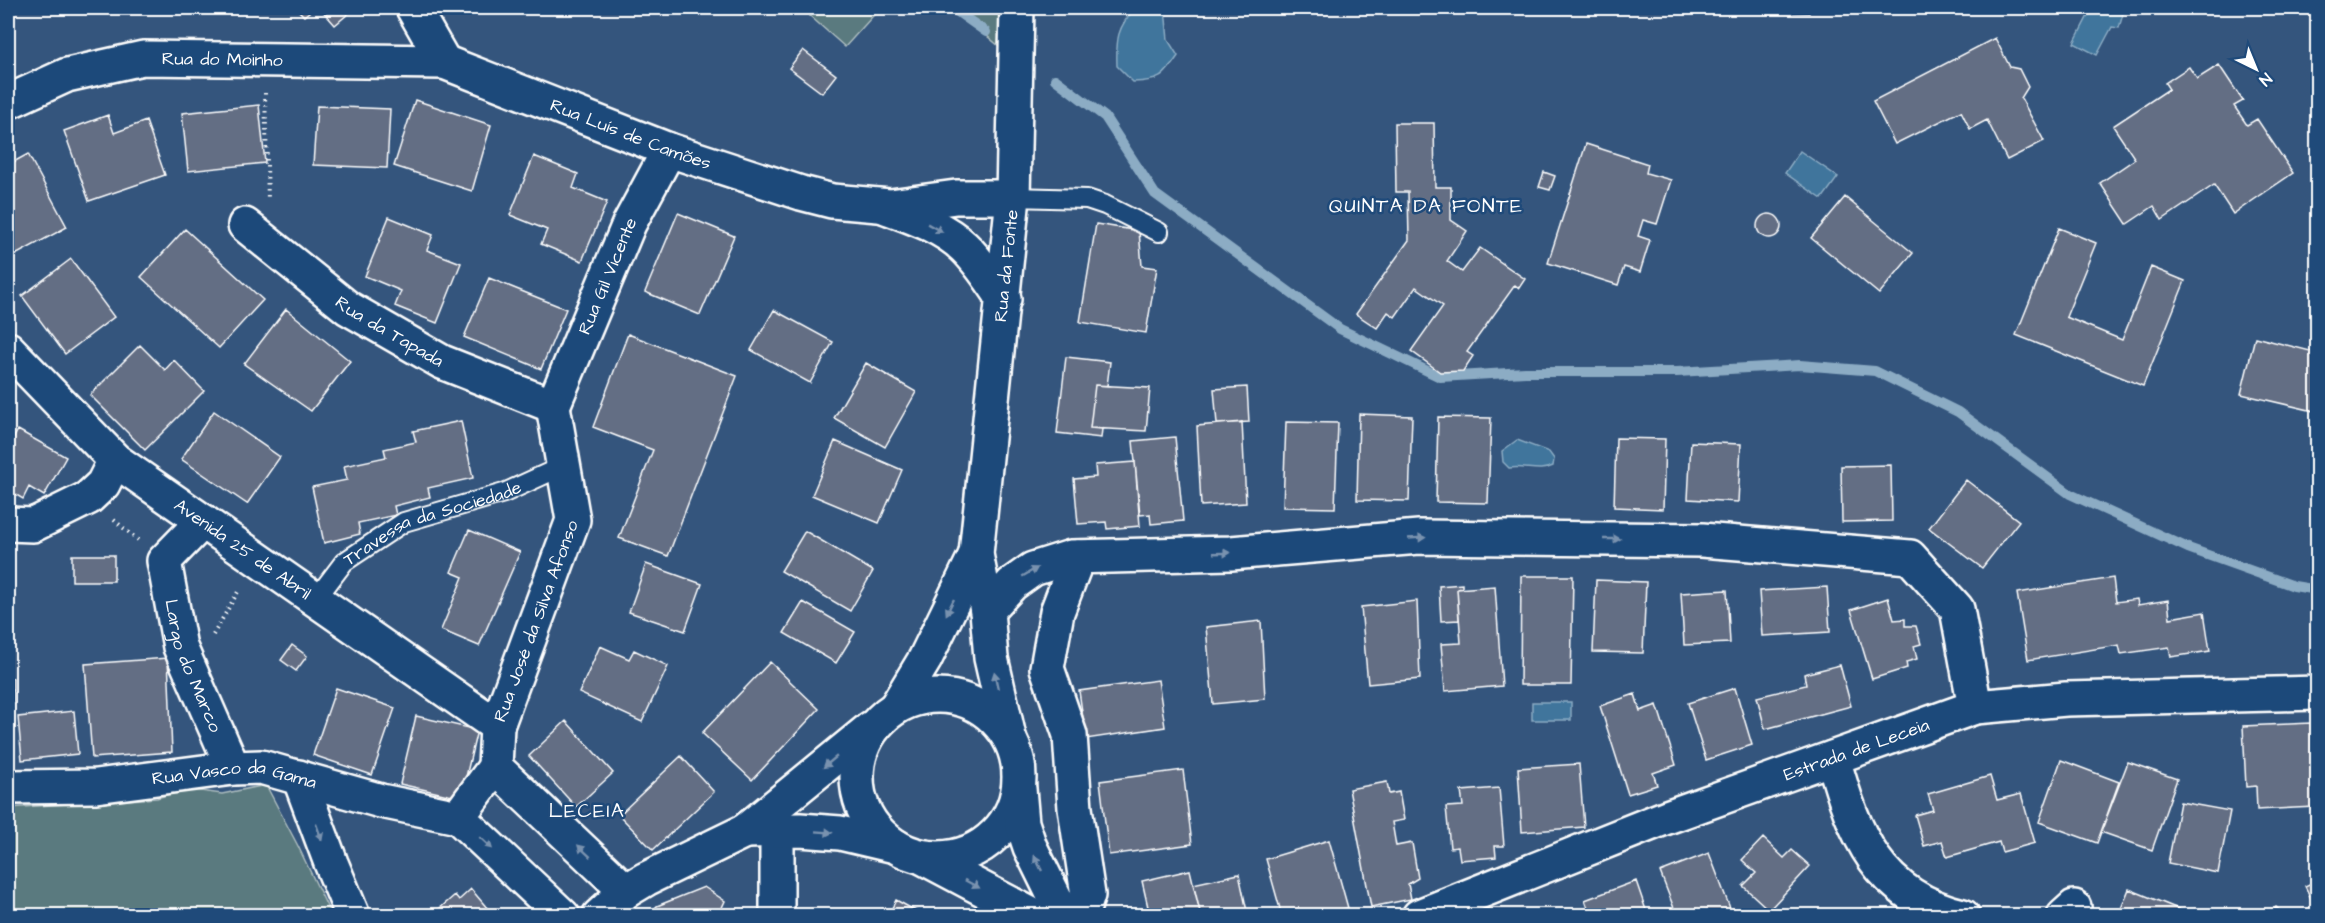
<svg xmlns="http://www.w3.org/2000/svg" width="2325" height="923" viewBox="0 0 2325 923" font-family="'Architects Daughter',sans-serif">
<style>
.green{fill:#5a7a7f;stroke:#acbcbf;stroke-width:1.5}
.water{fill:#3f759c;stroke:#8cacc4;stroke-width:1.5}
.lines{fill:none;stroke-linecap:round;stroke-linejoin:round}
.stream{stroke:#8cacc4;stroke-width:10}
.building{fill:#646e84;stroke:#fff;stroke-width:1.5}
.lane-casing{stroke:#fff;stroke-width:22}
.street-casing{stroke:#fff;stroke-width:38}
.secondary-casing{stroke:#fff;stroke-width:38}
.path{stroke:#fff;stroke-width:4;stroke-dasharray:1.5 4.5;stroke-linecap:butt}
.lane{stroke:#1f4a7a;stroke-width:18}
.street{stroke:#1f4a7a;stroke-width:33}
.secondary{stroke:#1f4a7a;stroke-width:33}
.oneway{fill:#7992af}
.labels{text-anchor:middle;stroke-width:5;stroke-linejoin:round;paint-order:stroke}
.street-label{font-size:18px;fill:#fff;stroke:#1f4a7a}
.neighbourhood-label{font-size:20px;letter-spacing:1.5px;fill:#fff;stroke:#1f4a7a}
</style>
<rect width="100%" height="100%" fill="#34557d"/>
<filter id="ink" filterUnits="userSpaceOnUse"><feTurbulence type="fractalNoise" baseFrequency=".0167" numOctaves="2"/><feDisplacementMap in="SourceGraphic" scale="12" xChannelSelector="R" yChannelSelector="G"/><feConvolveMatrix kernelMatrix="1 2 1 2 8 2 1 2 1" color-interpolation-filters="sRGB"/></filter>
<g filter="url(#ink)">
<path class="green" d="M801,8h79l-35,39z
M954,8h51l1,44z
M266,785l32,61 33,69 -323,1v-108l149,-10 29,-9 36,5z"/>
<path class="water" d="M1135,8l30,1 3,31 10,16c-15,22 -18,25 -45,26l-16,-16c-1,-27 0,-38 18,-58z
M2092,8h17l14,6 -4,14 -7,-1 -15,28 -23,-12z
M1800,151l38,26 -16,22 -37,-26z
M1517,440l32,12 5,7 -1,7c-14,7 -29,-1 -44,2l-6,-6 -1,-11z
M1532,702h39v18h-39z"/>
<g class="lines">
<path class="stream" d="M952,8l34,24
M1055,79l50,38 50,77 185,135 100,48 85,-5h152l123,-7 75,6 83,41 112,82 118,54 106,38 24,4"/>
</g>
<path class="building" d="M296,8h18l-10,8z
M320,8h35l-20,17z
M1776,8h33v5l-33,-1z
M1995,38l15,29 9,2 9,18 -7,11 23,43 -37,19 -20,-40 -17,9 -9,-18 -66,33 -22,-43z
M803,50l33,25 -14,18 -33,-25z
M2219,65l24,36 -9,5 13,19 10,-6 36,54 -60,41 -19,-29 -52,35 -8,-14 -27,18 -27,-41 35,-24 -22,-33 56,-37 -4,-6 24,-16 8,12z
M415,100l76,25 -19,66 -78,-25z
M259,105l6,58 -77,8 -6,-58z
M317,106l73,3 -3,59 -74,-3z
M108,115l6,18 32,-12 19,54 -76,26 -25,-70z
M1395,123h39l1,64h16v33l16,11 -20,30 15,11 18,-24 45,31 -6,9 -4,-3 -48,67 6,4 -10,15 -23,1 -29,-21 32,-45 -27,-19 -21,30 -7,-5 -11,16 -21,-14 53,-74 -1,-48h-12z
M1586,144l62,20 -2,9 25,7 -14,44 -14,-4 -5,16 12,4 -10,32 -16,-5 -6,18 -70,-22z
M28,154l39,73 -59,32v-94z
M534,156l44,18 -5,14 34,14 -25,59 -41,-17 6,-14 -37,-15z
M1544,172l11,4 -5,14 -11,-3z
M1845,197l68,56 -34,41 -68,-56z
M678,213l56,23 -34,79 -55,-23z
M1757 226a12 12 0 1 1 24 0a12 12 0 1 1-24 0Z
M389,217l44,18 -6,15 34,13 -24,60 -42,-17 6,-15 -36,-15z
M1096,224l43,7 3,35 15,2 -11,65 -66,-11z
M2059,228l37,15 -30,74 56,23 29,-73 34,14 -42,105 -127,-51z
M185,229l78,71 -44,48 -78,-71z
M71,259l43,58 -49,37 -43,-58z
M489,278l77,31 -25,60 -77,-32z
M286,309l64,52 -39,50 -67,-47z
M774,310l59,32 -23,41 -59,-33z
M628,334l109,42 -69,180 -49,-18 34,-88 -60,-23z
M2255,337l63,16v59l-77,-18z
M140,345l25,25 9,-10 30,31 -59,59 -55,-55z
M1066,357l44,5 -3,24 -12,-1 -5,43 12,1 -1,9 -44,-5z
M866,363l50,29 -31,55 -51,-29z
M1095,385l55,3 -4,43 -56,-3z
M1247,387l2,35 -32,2 -3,-35z
M214,411l66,46 -33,47 -66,-45z
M1359,414l53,2 -3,85 -52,-1z
M1438,417l53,1 -3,85 -52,-1z
M461,421l12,57 -45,10 2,9 -36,9 2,9 -38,8 2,11 -36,9 -12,-56 35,-7 -3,-14 42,-9 -2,-8 32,-7 -3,-11z
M1242,422l4,81 -45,3 -4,-80z
M1286,422l52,1 -3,85 -52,-1z
M18,430l48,27 -22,39 -15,-9 -6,12 -15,-9v-42z
M1175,437l8,84 -32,3 -1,-10 -10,1 -7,-74z
M1616,438l49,1 -2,70 -49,-2z
M835,441l67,29 -23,53 -67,-28z
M1691,442l50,2 -3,58 -50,-3z
M1135,462l5,64 -33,3 -1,-7 -28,2 -4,-45 22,-2 -1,-12z
M1891,465l1,56 -50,1 -1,-56z
M1966,480l53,41 -37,47 -53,-40z
M469,530l51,22 -41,94 -38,-16 22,-53 -12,-5z
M805,531l68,40 -23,40 -69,-40z
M72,555h42v26h-42z
M646,564l56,20 -17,47 -56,-19z
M1521,576h52l-2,109h-51z
M2113,578l3,24 21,-3 1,6 30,-5 2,18 34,-6 6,39 -39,6 -2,-10 -48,7 -2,-9 -91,15 -11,-67z
M1596,580l50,2 -3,71 -50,-1z
M1462,584v4l-5,1 2,31 -18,1 -2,-35z
M1495,586l7,100 -57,5 -4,-47 20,-1 -4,-54z
M1827,587l3,45 -68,4 -3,-45z
M1727,590l3,53 -46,2 -3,-52z
M1888,598l6,22 11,-1v7h11l5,18 -7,2 3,13 -11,3 1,6 -35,11 -21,-69z
M1417,601l3,78 -52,5 -7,-77z
M803,602l52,30 -19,31 -52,-30z
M1261,621l4,78 -52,5 -7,-77z
M292,645l15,11 -11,15 -15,-11z
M600,646l29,13 5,-9 34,16 -26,56 -63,-29z
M168,658l4,94 -80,6 -7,-94z
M770,662l49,47 -67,71 -50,-47z
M1840,665l11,41 -86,23 -8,-32 49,-12 -2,-11z
M8,678h5v46h-5z
M1158,680l7,47 -79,12 -7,-48z
M336,688l59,20 -23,67 -59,-20z
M1735,688l17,57 -46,15 -18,-57z
M1635,694l5,17 17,-6 19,60 -23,8 4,12 -29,9 -28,-88z
M74,711l4,43 -56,6 -4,-43z
M416,716l61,14 -16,68 -61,-14z
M566,721l47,52 -37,34 -47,-51z
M2311,723l4,84 -58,3 -1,-24 -10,1 -3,-61z
M8,727h3l1,46h-4z
M681,756l33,36 -61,58 -34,-35z
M2061,760l58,22 -22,61 -58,-21z
M2128,762l49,17 -25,71 -51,-18z
M1579,764l5,63 -62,5 -4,-64z
M1183,770l9,74 -83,11 -9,-74z
M1990,776l7,24 24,-6 14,49 -33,9 -3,-10 -52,15 -5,-16 -18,5 -9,-31 18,-5 -5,-16z
M1387,782l2,12 10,-2 5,28 -12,2 4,24 16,-3 6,35 -10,6 3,15 -40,8 -22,-118z
M1499,788l5,58h-9l1,11 -36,3 -2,-13 -8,1 -4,-41 17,-1 -2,-15z
M2180,802l50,9 -12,62 -50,-10z
M1763,838l21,20 8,-8 18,16 -41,44 -26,-24 13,-13 -14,-13z
M1329,840l19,68 -28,8h-38l-16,-57z
M1709,853l24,63h-56l-17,-44z
M1190,870l11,46h-51l-8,-35z
M1239,874l9,42h-47l-8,-32z
M2318,880v33l-13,-27z
M1636,881l12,35h-57l-6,-16z
M704,887l21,14 -7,15h-70l9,-10z
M471,889l23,27h-63l24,-21 4,5z
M2129,889l64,26 -75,1z
M896,900l29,16h-37z
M2276,907l10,9h-17z"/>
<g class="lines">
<g class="lane-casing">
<g id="lane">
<path d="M1013,197l74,2 18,6 54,27"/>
<path id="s1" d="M316,599l28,-37 60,-40 100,-29 59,-27"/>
</g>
</g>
<g class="street-casing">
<g id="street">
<path d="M413,8l31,54"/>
<path id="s2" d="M8,102l59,-27 76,-17 301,4 225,88 132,43 31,8 58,5 66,-9h57"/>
<path d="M886,207c27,10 57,20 78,40 16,15 28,35 40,52"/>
<path id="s3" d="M245,225l103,83 94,54 111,44"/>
<path id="s4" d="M8,349l107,111 382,266"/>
<path id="s5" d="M553,406l76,-182 40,-74"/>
<path id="s6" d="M203,521l-39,40 16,86 53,121"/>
<path d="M8,524l25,1 55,-27 15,-14 12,-24"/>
<path d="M1078,557l-21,55 -10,56 23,67 5,73 13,87 -7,21"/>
<path d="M987,611l25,-27 21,-15 38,-12 160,-4 188,-16 283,3 208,17 47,52 18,98"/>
<path d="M1833,758c21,76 45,139 130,158"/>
<path id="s7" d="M495,767l2,-41 76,-206 -20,-114"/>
<path d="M495,767l-37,50 105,99"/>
<path d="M495,767l131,124"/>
<path d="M299,777l32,86 22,53"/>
<path id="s8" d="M8,787l88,-1 137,-18 28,-1 120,34 77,16"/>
<path d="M777,831v85"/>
<path d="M2064,916l10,-9"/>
</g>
</g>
<g class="secondary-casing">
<g id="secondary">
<circle cx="938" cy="777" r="81"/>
<path d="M896,707l29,-48 51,-105"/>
<path id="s9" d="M1009,737l-18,-79 -4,-47 -11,-57 37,-357 4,-189"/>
<path d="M1019,789l3,34 8,24 34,69"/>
<path d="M745,831l55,-1 40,3 55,13"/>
<path d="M922,857l112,59"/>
<path d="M599,916l27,-25 20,-12 99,-48 126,-103"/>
<path id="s10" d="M1419,916l248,-99 308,-110 91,-8 252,-6"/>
</g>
</g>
<path class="path" d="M265,93l3,107
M114,520l24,20
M213,635l26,-45"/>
<use href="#lane" class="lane"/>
<use href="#street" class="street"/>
<use href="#secondary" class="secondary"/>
</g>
<defs><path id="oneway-solid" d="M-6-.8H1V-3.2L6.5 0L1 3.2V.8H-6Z" transform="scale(1.5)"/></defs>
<g class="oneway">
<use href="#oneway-solid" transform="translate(935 228) rotate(29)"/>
<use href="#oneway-solid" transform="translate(1417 538) rotate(-3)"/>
<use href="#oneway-solid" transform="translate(1612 539)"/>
<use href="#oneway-solid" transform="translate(1222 553) rotate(-2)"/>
<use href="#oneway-solid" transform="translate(1030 572) rotate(-30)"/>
<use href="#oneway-solid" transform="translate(950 607) rotate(116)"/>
<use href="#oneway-solid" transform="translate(996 680) rotate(-102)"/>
<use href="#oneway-solid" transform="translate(830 762) rotate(140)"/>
<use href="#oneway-solid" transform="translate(319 832) rotate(70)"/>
<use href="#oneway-solid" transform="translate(824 832) rotate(4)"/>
<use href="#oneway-solid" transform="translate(486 843) rotate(43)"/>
<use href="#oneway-solid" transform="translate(584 851) rotate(-137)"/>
<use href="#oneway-solid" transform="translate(1038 863) rotate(-116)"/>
<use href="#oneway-solid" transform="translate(972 884) rotate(28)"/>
</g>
</g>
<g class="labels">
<g class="street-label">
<text dy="6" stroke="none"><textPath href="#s2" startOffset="222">Rua do Moinho</textPath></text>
<text dy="6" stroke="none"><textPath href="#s2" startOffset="644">Rua Luís de Camões</textPath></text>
<text dy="6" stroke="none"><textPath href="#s9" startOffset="476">Rua da Fonte</textPath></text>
<text dy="6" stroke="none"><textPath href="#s5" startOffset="141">Rua Gil Vicente</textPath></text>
<text dy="6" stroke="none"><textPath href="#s3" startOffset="180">Rua da Tapada</textPath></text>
<text dy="6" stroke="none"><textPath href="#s1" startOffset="144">Travessa da Sociedade</textPath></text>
<text dy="6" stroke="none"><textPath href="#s4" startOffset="310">Avenida 25 de Abril</textPath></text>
<text dy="6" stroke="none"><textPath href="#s7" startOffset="153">Rua José da Silva Afonso</textPath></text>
<text dy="6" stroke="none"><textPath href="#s6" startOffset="165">Largo do Marco</textPath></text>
<text dy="6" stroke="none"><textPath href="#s10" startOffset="468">Estrada de Leceia</textPath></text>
<text dy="6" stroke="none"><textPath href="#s8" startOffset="228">Rua Vasco da Gama</textPath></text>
</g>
<g class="neighbourhood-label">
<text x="1426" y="212">QUINTA DA FONTE</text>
<text x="587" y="817">LECEIA</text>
</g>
</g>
<rect width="2325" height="923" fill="none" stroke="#1f4a7a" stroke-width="30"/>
<rect x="15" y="15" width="2295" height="893" fill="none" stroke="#fff" stroke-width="2" filter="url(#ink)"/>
<g transform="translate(2256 69) rotate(137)" stroke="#1f4a7a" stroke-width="4.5" paint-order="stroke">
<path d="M0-4.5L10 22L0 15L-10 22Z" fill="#ffffff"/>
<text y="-9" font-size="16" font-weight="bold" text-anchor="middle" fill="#ffffff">N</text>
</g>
</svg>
